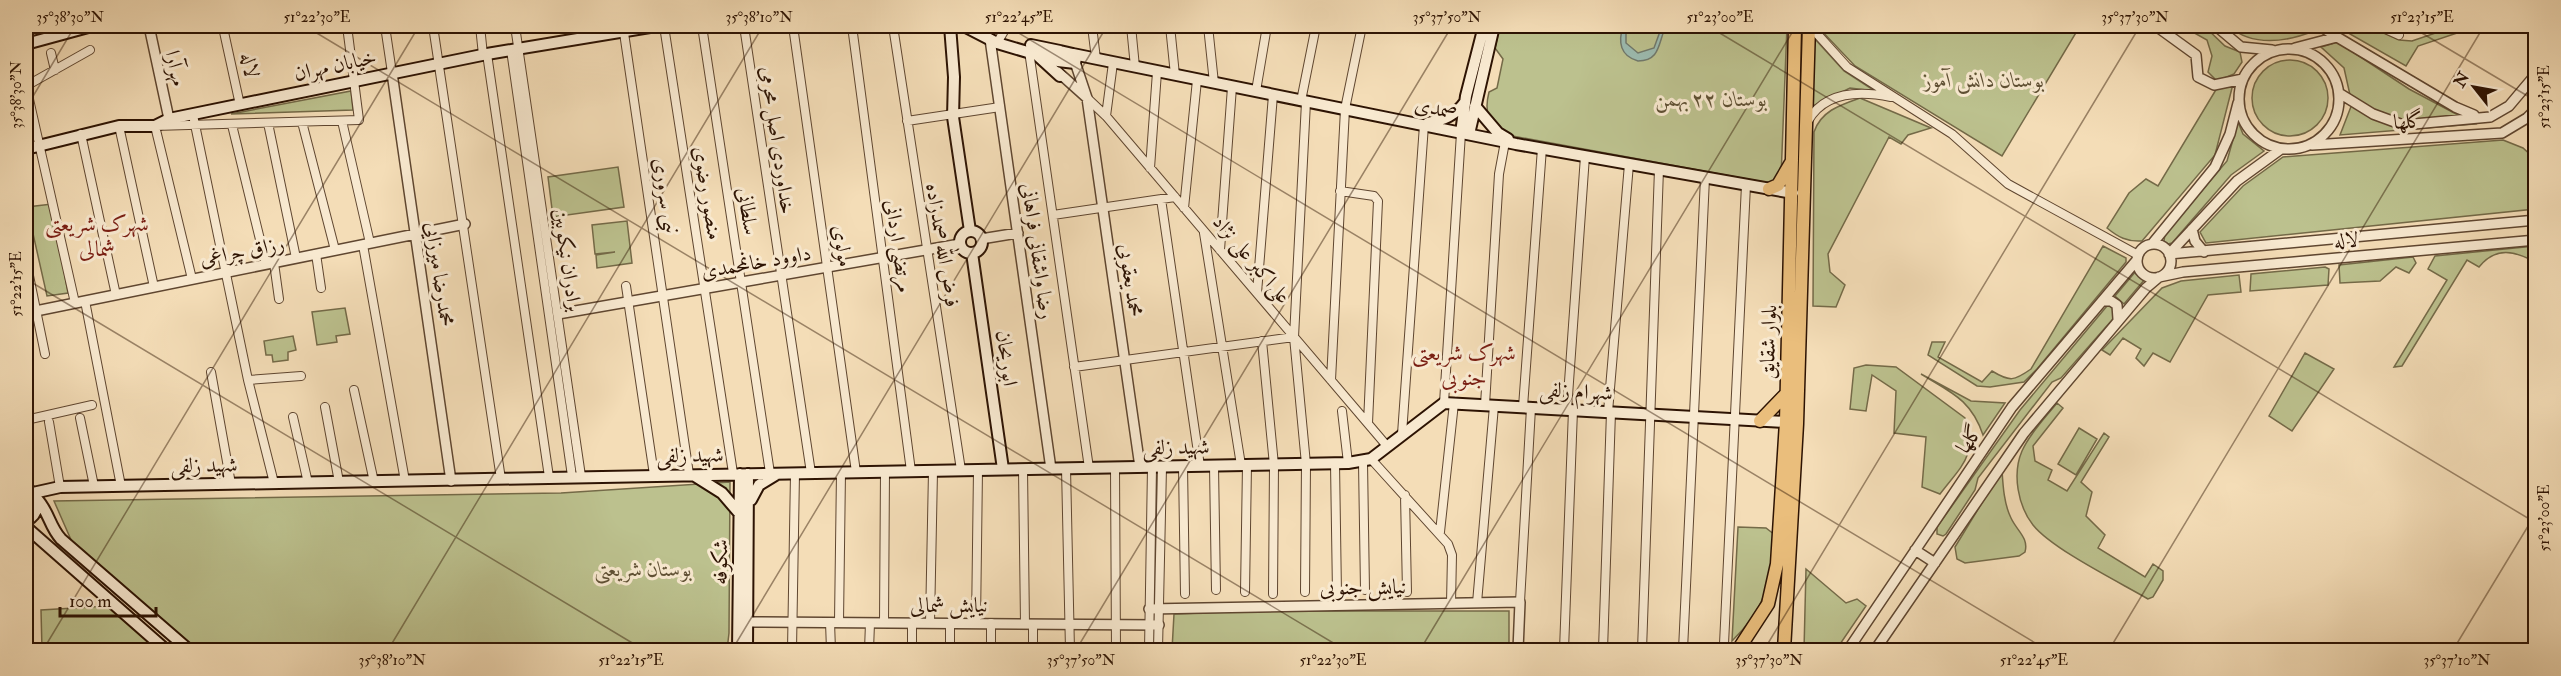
<svg xmlns="http://www.w3.org/2000/svg" width="2561" height="676" viewBox="0 0 2561 676" font-family="'IM FELL Double Pica',Amiri,serif">
<style>
.green{fill:#bcc18e;stroke:#746a48;stroke-width:1.5}
.water{fill:#9cbbb0;stroke:#70786b;stroke-width:1.5}
.lines{fill:none;stroke-linecap:round;stroke-linejoin:round}
.minor-casing{stroke:#5f4630;stroke-width:10}
.tertiary-casing{stroke:#5f4630;stroke-width:12}
.secondary-casing{stroke:#2d1303;stroke-width:14}
.primary-casing{stroke:#2d1303;stroke-width:15}
.minor{stroke:#f8e9d0;stroke-width:8}
.tertiary{stroke:#f8e9d0;stroke-width:9}
.secondary{stroke:#f8e9d0;stroke-width:10}
.primary{stroke:#eabe7c;stroke-width:12}
.ticks{fill:none;stroke:#2d1303;stroke-width:1.5;stroke-opacity:0.45}
.labels{text-anchor:middle;stroke-width:6;stroke-linejoin:round;paint-order:stroke}
.street-label{font-size:21px;fill:#2d1303;stroke:#f8e9d0}
.park-label{font-size:21px;font-style:italic;fill:#5f5034;stroke:#f8e9d0}
.neighbourhood-label{font-size:22px;fill:#7a1f14;stroke:#f8e9d0}
.neatline{fill:none;stroke:#2d1303;stroke-width:2}
.ticks-label{font-size:15px;text-anchor:middle;fill:#2d1303}
</style>
<rect width="100%" height="100%" fill="#f4ddb7"/>
<filter id="stains"><feTurbulence type="fractalNoise" baseFrequency=".00333" numOctaves="4"/><feColorMatrix values="0 0 0 0 .2 0 0 0 0 .09 0 0 0 0 .02 0 0 0 .5 -.17"/></filter>
<radialGradient id="worn" r=".72"><stop offset=".6" stop-color="#630" stop-opacity="0"/><stop offset="1" stop-color="#630" stop-opacity=".3"/></radialGradient>
<path class="green" d="M1500,26h287l-6,151 -12,6 -262,-48c-17,-15 -24,-19 -18,-43l8,-4 6,-29 -8,-11z
M1817,26h263l-78,130 -147,-90z
M2182,26h22l21,20 15,6 2,10 -8,12 -17,7 -9,-9 4,-16 -5,-16z
M2228,26h81l5,5c-28,11 -61,16 -86,-5z
M2336,26h32l31,14 13,1 44,-15h22l-60,20 -12,20z
M1814,38l30,33 31,20 -25,-3 -39,19z
M2338,42l71,47 66,35 -135,11 12,-31 -8,-36 -23,-21z
M2252 98a38 38 0 1 1 76 0a38 38 0 1 1-76 0Z
M2233,84l-18,71 -73,86c-15,1 -24,-4 -35,-13l22,-35 17,-14 12,7 59,-98z
M351,91l2,19 -122,4z
M1860,98l71,30 -23,7 -7,9 -12,-7 -61,117 2,18 15,13 -9,22 -23,-1 1,-174c7,-21 26,-27 46,-34z
M2238,122l5,12 21,17 -33,24 -59,68 -4,1 -4,-3 1,-7 62,-73z
M2503,140l20,8 12,11v50l-329,34 -6,-11 43,-46 40,-29z
M618,167l6,40 -71,10 -5,-40z
M52,204l16,89 -21,3 -20,-89z
M627,221l5,42 -35,5 -1,-13 19,-3 -20,2 -3,-29z
M2103,246l23,12v4l-89,107 -13,13 -34,5 -13,-1 -49,-31 4,-13h13l-7,15 44,25 10,-11c18,11 22,10 39,-2z
M2535,246v16c-20,-11 -39,-16 -56,5l-12,-7 -65,106 -8,1 53,-87 -19,-11 7,-13z
M2413,257l3,6 -7,10 -13,-6 -16,14 -40,2 -1,-18z
M2325,267l4,2 -1,16 -78,6 1,-17z
M2136,271l9,8 -21,25 -9,-8z
M2239,275l2,17 -33,3 -38,67 -17,-9 -9,13 -8,-8 5,-9 -18,-11 -13,17 -8,-5 60,-62 19,-7z
M2112,305l4,8 -4,7 -51,58 -9,4 -74,96 -3,12 -29,44 -3,2 -6,-2v-7l83,-117 87,-104z
M345,308l5,26 -14,2 1,6 -20,3 -5,-33z
M293,336l3,14 -8,2v8l-15,2 -1,-7h-6l-2,-14z
M2305,353l29,16 -42,62 -23,-15z
M1866,365l30,2 69,51c13,38 -4,48 -25,76l-18,-7 4,-50 -32,-4 2,-42 -24,-16 -6,36 -16,-2 4,-41z
M1921,374l50,27 34,2 -22,32c-12,-36 -33,-43 -62,-61z
M2057,403l6,5 -30,38 2,15 17,9 -4,10 19,11 37,-58 5,4 -28,45 11,10 -6,24 19,19 -7,13 47,29 8,-13 10,7v9l-10,17 -5,2c-29,-17 -96,-50 -115,-74 -15,-19 -21,-51 -11,-74 8,-18 23,-33 35,-48z
M2079,428l18,11 -21,36 -18,-11z
M2002,470c1,16 2,34 9,48 6,13 18,20 14,34l-6,4 -54,7 -8,-4 -2,-12z
M730,482l-1,151 -2,17h-532l-123,-108 -18,-41 507,-8z
M1738,527l28,1 9,7c-3,46 -9,73 -43,106z
M1806,569l40,34 11,-4 9,7 -30,44h-32z
M108,606l50,44h-116l-1,-40z
M1255,611h254v39h-337l2,-36z"/>
<path class="water" d="M1623,26h3v17l12,10 16,-5 8,-22h4c-8,16 -5,35 -28,35 -18,-5 -20,-19 -15,-35z"/>
<g class="lines">
<g class="minor-casing">
<path id="minor" d="M385,26l7,47
M433,26l68,453
M480,26l3,29
M515,26l66,450
M623,26l66,448
M664,26l69,447
M702,26l68,447
M744,26l67,447
M793,26l63,446
M852,26l59,445
M893,26l68,444
M1092,26l4,33
M1131,26l4,41
M1170,26l5,49
M1208,26l6,57
M1810,26l37,41 105,67 56,50 130,71
M2379,26l20,9
M224,32l16,73
M1000,38l7,-12
M511,50l61,426
M1029,51l60,417
M51,53l4,17
M487,54l62,423
M26,86l49,217
M26,86l64,-36
M1256,91l11,-65
M1087,98l19,18 281,330
M1301,101l15,-75
M193,115l55,265 26,103
M1106,116l7,-53
M342,121l28,122
M907,121l93,-14
M1808,121c17,-30 53,-30 83,-24
M302,122l33,128
M268,123l28,135
M232,125l34,139
M119,126l35,161
M81,134l35,161
M1150,168l7,-96
M1340,191l34,5 4,5 -10,222
M1161,199l39,267
M1184,208l13,-128
M1053,215l122,-18
M1204,233l37,232
M363,245l42,236
M1220,250l12,-163
M316,254l5,34
M26,261l19,93
M274,263l5,36
M192,279l-37,-153 204,-6 -12,-94
M626,286l28,189
M1257,293l16,-198
M85,301l36,185
M1262,341l12,124 -1,129
M1074,367l220,-30
M211,372l20,112
M248,380l53,-4
M1331,380l14,-271 17,-83
M354,390l20,92
M1444,403l17,-270
M1485,405l14,-231 6,-32
M325,407l14,75
M1523,407l19,-259
M1567,410l18,-254
M1342,411l6,52
M1608,412l21,-248
M293,417l15,66
M80,418l14,68
M26,420l66,-15
M49,422l11,65
M1402,434l22,-309
M1371,459l77,85 4,11 -1,48
M1363,462l2,128
M1335,463l2,131
M1183,466l2,128
M1214,466l2,124
M1066,468l4,182
M1115,468l1,182
M1023,469l2,155
M26,473l2,16
M1405,495l2,97
M1440,532l14,-129
M1245,592l2,-127
M1305,592l1,-128 -12,-127 12,-235
M1520,602l11,-194
M1477,603l17,-197
M830,622l1,28
M839,622l2,-150
M884,623l1,-152
M930,623l3,-152
M950,623v27
M976,623l2,-153
M1724,644l22,-459
M792,650l3,-177
M869,650l1,-27
M912,650v-27
M991,650v-27
M1033,650v-26
M1149,650l3,-183
M1158,650l4,-183
M1564,650l9,-240
M1603,650l8,-238
M1642,650l17,-481
M1683,650l22,-472"/>
</g>
<g class="tertiary-casing">
<path id="tertiary" d="M149,26l20,93
M2156,26l40,29 2,22 16,8 29,-6
M2216,26l25,21 31,3
M2320,26l17,11
M990,39l61,430
M2295,48l42,-11 118,70 19,8
M2239 99a50 50 0 1 1 100 0a50 50 0 1 1-100 0Z
M1075,62l12,36 53,369
M1058,72l29,26
M392,73l59,408
M2339,93l34,21 30,11 87,-8 19,-11 27,-32
M2312,145l190,-12 25,-15 9,-9
M2192,229l3,12 9,11
M981,239l37,-6
M2152,244l63,-77 15,-33 8,-31
M2137 261a17 17 0 1 1 34 0a17 17 0 1 1-34 0Z
M2169,254l367,-34
M2169,254l68,-73 44,-32
M2102,301h9l6,4 1,14
M26,313l439,-89
M558,314l402,-70
M1915,550l20,13
M1149,609l371,-7 -2,48
M747,622l412,3
M1848,650l164,-243 125,-147
M1875,650l149,-217 122,-145 13,-11 24,-5 353,-32"/>
</g>
<g class="secondary-casing">
<path id="secondary" d="M950,26l4,51 -1,40 17,114
M964,26l33,17 61,18
M26,44l66,-18
M1031,45l29,6
M1060,51l13,3 3,4 -1,5 -17,-2 -2,-4z
M1073,54l443,90 277,49
M1037,55l23,21
M1475,106l23,27 10,6
M1428,123c15,-3 28,-8 37,-21
M1461,133l5,-37 18,-70
M1469,134l25,-108
M26,149l93,-23h36l14,-7 318,-65 169,-28
M960 242a11 11 0 1 1 22 0a11 11 0 1 1-22 0Z
M972,253l31,216
M695,476l27,17 18,21
M26,488c14,8 15,25 0,33
M33,493l27,-6 1288,-24 23,-4 73,-56 342,19
M36,498c13,13 13,28 25,41l128,111
M751,500l8,-15 18,-11
M26,527l140,123
M738,650l2,-176
M747,650l1,-176"/>
</g>
<g class="primary-casing">
<path id="primary" d="M1769,189l9,-4 14,-24
M1760,421l26,-27
M1738,650l30,-46 9,-40 9,-142 9,-396
M1784,650l13,-226 12,-398"/>
</g>
<use href="#minor" class="minor"/>
<use href="#tertiary" class="tertiary"/>
<use href="#secondary" class="secondary"/>
<use href="#primary" class="primary"/>
</g>
<path class="ticks" d="M305,26l1040,624M1007,26l1040,624M1708,26l828,497M2410,26l126,75M26,108l49,-82M26,279l618,371M43,650l376,-624M388,650l375,-624M732,650l375,-624M1076,650l376,-624M1420,650l376,-624M1764,650l376,-624M2109,650l375,-624M2453,650l83,-137"/>
<g class="labels">
<g class="street-label">
<text transform="translate(250 65) rotate(78)" y="7">لاله</text>
<text transform="translate(335 65) rotate(-12)" y="7">خیابان مهران</text>
<text transform="translate(176 68) rotate(78)" y="7">مهرآرا</text>
<text transform="translate(1436 108) rotate(11)" y="7">صمدی</text>
<text transform="translate(2408 121) rotate(-4)" y="7">گلها</text>
<text transform="translate(778 140) rotate(82)" y="7">خداوردی اصل محرمی</text>
<text transform="translate(708 193) rotate(81)" y="7">منصور رضوی</text>
<text transform="translate(666 196) rotate(82)" y="7">نبی سروری</text>
<text transform="translate(748 211) rotate(81)" y="7">سلطانی</text>
<text transform="translate(2346 240) rotate(-5)" y="7">لاله</text>
<text transform="translate(943 245) rotate(81)" y="7">فرض الله صمدزاده</text>
<text transform="translate(843 246) rotate(82)" y="7">مولوی</text>
<text transform="translate(899 246) rotate(82)" y="7">مرتضی اردانی</text>
<text transform="translate(242 251) rotate(-11)" y="7">رزاق چراغی</text>
<text transform="translate(1038 251) rotate(82)" y="7">رضا واشقانی فراهانی</text>
<text transform="translate(1252 259) rotate(50)" y="7">علی‌اکبر علی نژاد</text>
<text transform="translate(568 260) rotate(82)" y="7">برادران نیکوبین</text>
<text transform="translate(756 262) rotate(-10)" y="7">داوود خانمحمدی</text>
<text transform="translate(440 274) rotate(82)" y="7">محمدرضا میرزایی</text>
<text transform="translate(1131 280) rotate(82)" y="7">محمد یعقوبی</text>
<text transform="translate(1768 342) rotate(-88)" y="7">بلوار شقایق</text>
<text transform="translate(1007 358) rotate(82)" y="7">ابوریحان</text>
<text transform="translate(1576 391) rotate(3)" y="7">شهرام زلفی</text>
<text transform="translate(1969 439) rotate(-56)" y="7">گلها</text>
<text transform="translate(1176 447) rotate(-1)" y="7">شهید زلفی</text>
<text transform="translate(690 455) rotate(-1)" y="7">شهید زلفی</text>
<text transform="translate(204 465) rotate(-1)" y="7">شهید زلفی</text>
<text transform="translate(720 562) rotate(-89)" y="7">شکوفه</text>
<text transform="translate(1363 587) rotate(-1)" y="7">نیایش جنوبی</text>
<text x="949" y="612">نیایش شمالی</text>
</g>
<g class="park-label">
<text x="1984" y="87">بوستان دانش آموز</text>
<text x="1711" y="106">بوستان ۲۲ بهمن</text>
<text x="643" y="576">بوستان شریعتی</text>
</g>
<g class="neighbourhood-label">
<text x="97" y="231">شهرک شریعتی<tspan x="97" dy="25">شمالی</tspan></text>
<text x="1464" y="360">شهرک شریعتی<tspan x="1464" dy="25">جنوبی</tspan></text>
</g>
</g>
<rect width="2561" height="676" fill="none" stroke="#f4ddb7" stroke-width="66"/>
<g transform="translate(2474 87) rotate(301)" stroke="#f8e9d0" stroke-width="4.5" paint-order="stroke">
<path d="M0-4.5L10 22L0 15L-10 22Z" fill="#2d1303"/>
<text y="-9" font-size="16" font-weight="bold" text-anchor="middle" fill="#2d1303">N</text>
</g>
<path d="M60 607v9h96v-9" fill="none" stroke="#2d1303" stroke-width="3"/>
<text x="69" y="607" font-size="18" fill="#2d1303" stroke="#f8e9d0" stroke-width="4.5" paint-order="stroke">100 m</text>
<rect x="33" y="33" width="2495" height="610" class="neatline"/>
<g class="ticks-label">
<text x="70" y="22">35°38'30"N</text>
<text x="317" y="22">51°22'30"E</text>
<text x="759" y="22">35°38'10"N</text>
<text x="1019" y="22">51°22'45"E</text>
<text x="1447" y="22">35°37'50"N</text>
<text x="1720" y="22">51°23'00"E</text>
<text x="2135" y="22">35°37'30"N</text>
<text x="2422" y="22">51°23'15"E</text>
<text transform="translate(16 95) rotate(-90)" y="5">35°38'30"N</text>
<text transform="translate(2544 97) rotate(-90)" y="5">51°23'15"E</text>
<text transform="translate(16 284) rotate(-90)" y="5">51°22'15"E</text>
<text transform="translate(2544 518) rotate(-90)" y="5">51°23'00"E</text>
<text x="392" y="665">35°38'10"N</text>
<text x="631" y="665">51°22'15"E</text>
<text x="1081" y="665">35°37'50"N</text>
<text x="1333" y="665">51°22'30"E</text>
<text x="1769" y="665">35°37'30"N</text>
<text x="2034" y="665">51°22'45"E</text>
<text x="2457" y="665">35°37'10"N</text>
</g>
<rect width="100%" height="100%" filter="url(#stains)"/>
<rect width="100%" height="100%" fill="url(#worn)"/>
</svg>
